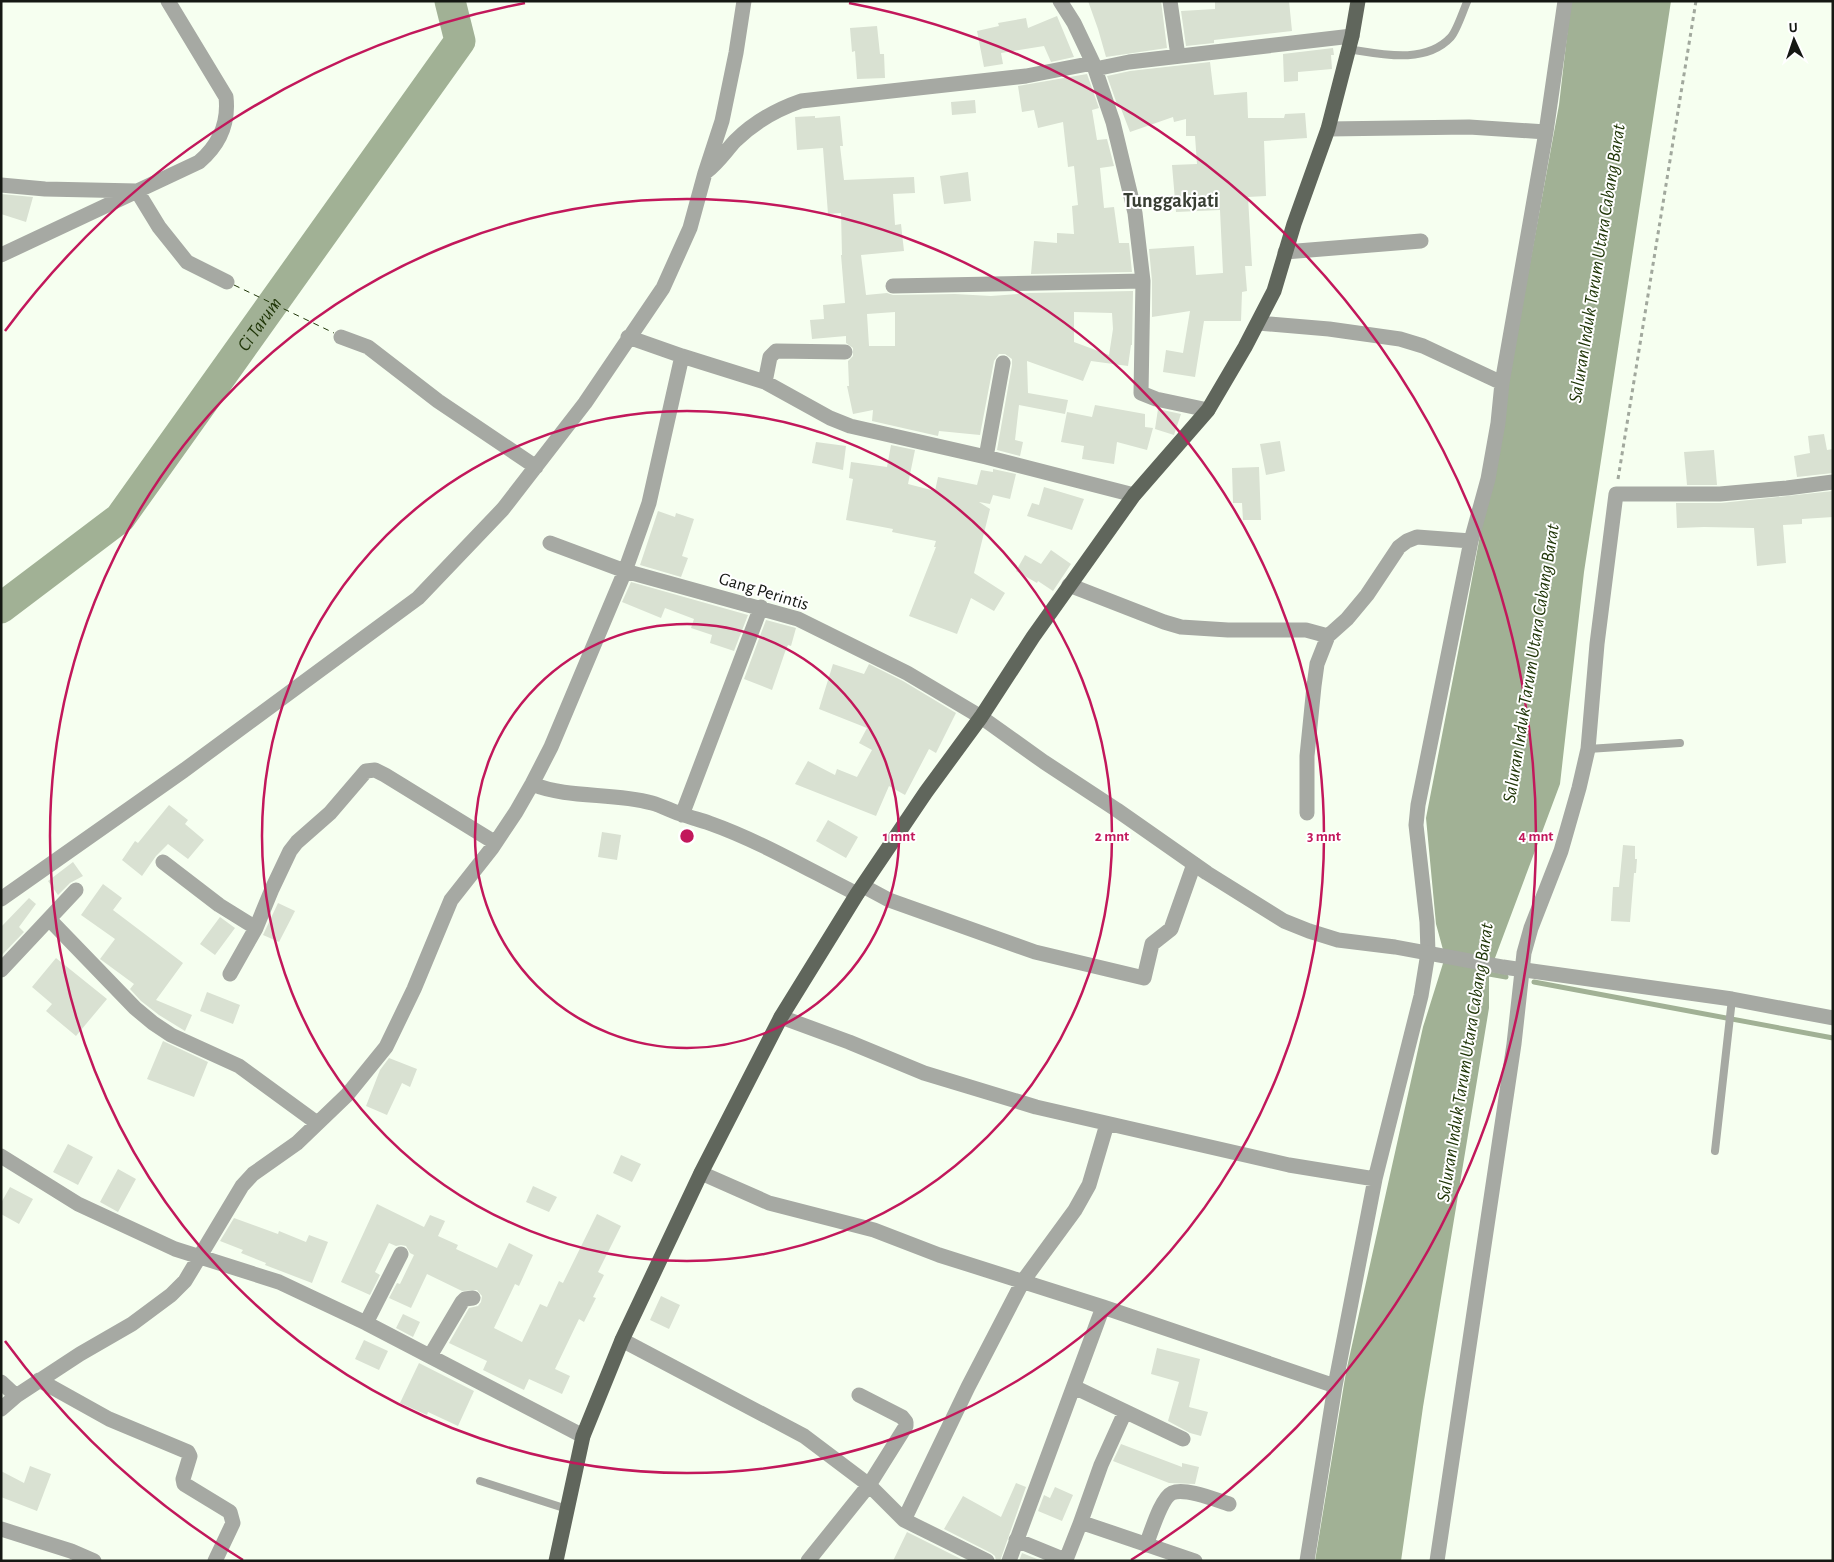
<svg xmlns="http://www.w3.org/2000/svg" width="1834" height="1562" viewBox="0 0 1834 1562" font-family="'Alegreya Sans',sans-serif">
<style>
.water{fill:#a1b195}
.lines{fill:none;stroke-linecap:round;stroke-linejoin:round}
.stream{stroke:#a1b195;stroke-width:5}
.river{stroke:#a1b195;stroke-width:31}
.ferry{stroke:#203608;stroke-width:1;stroke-dasharray:6 5;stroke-linecap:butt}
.building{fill:#d9e1d2;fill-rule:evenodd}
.path{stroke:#a1a89d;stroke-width:3;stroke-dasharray:4 4;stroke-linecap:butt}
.service{stroke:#a6a9a3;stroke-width:8}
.minor{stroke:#a6a9a3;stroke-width:15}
.tertiary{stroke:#a6a9a3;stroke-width:15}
.primary{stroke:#60665c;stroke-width:15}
.ring{fill:none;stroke:#c2185b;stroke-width:2.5}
.labels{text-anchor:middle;stroke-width:4;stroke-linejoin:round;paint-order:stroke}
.street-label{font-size:18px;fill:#151813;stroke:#fff}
.water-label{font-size:19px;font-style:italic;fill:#203608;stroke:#fff}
.quarter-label{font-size:20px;font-weight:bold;fill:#383e33;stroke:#fff}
.centre{fill:#c2185b;stroke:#fff;stroke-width:2.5}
.ring-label{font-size:15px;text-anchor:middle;font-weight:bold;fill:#c2185b;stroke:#fff;stroke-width:4;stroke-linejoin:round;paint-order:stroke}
</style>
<rect width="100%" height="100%" fill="#f6fff0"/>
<path class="water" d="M1571,1h100l-87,571 -24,212 -71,190v34l-66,399 -22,154h-86l31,-189 77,-345 22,-70 -9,-33 -10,-106 41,-212 92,-501z"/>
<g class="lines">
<path class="stream" d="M1489,974l17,3
M1534,982l299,56"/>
<path class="river" id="s1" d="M1,608l119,-90 340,-477 -10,-40"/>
<path class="ferry" d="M234,285l100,48"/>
</g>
<path class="building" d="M1088,1h73l6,47 -61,9 -8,-28z
M1215,1h74l3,30 -78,9v3l-28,3 -5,-35 34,-2z
M1057,16l17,41 -23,5 -7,-16 -43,7 2,11 -19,3 -7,-36 22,-5 -1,-3 28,-5 2,10z
M877,26l3,28h4l1,24 -28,1 -2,-28 -3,1 -2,-24z
M1333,48l1,7h-3l1,14 -34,3v9l-14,1 -1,-28z
M1210,62l4,33 33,-3 1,26h36l1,-4 20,-1 2,25 -43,3 2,55 -18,1 4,69h-7l2,25 -5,1 -1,29h-37l-9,56 -32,-5 3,-22 17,3 7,-42 -38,6v-36l-3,-32 45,-3 2,29 27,-2 -3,-63 -44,2 -4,-47 25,-1 -2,-28h-9v-17l-12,3 -1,-5 -43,15 -10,-26 -2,1 -11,-31 23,-5z
M1087,74l12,34 -7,2 5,30 10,-1 7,27 -14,2 4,40 10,-1 5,36h10l3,29 -101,2 3,-33 23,2v-10l17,1 -2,-28 6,-1 -4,-39 -6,1 -5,-45 -25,6 -4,-18 -12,2 -4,-26z
M975,100l1,13 -24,2 -1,-13z
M815,116v2l25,-2 3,30h-3l4,34 70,-3 1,16 -22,1 2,31 6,-1 3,27 -43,4 5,40 21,-2 6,2 62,-1 36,2 39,-3 103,-2 -1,54h-1l-3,21 -37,-5 -8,20 -56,-20 1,32 40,7 -3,14 -46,-9 -4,35 8,2 -3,14 -23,-6 15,-85v-6l-7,-5h-6l-5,7 -14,74 -41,-4 -1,5 -66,-15 1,-11 -20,4 -6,-28h2l-1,-25 5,-5v-8l-7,-5v-7l-34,3 -2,-19 14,-1 -1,-14 22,-2 -4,-48h1l-1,-42 -13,1 -5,-66 -26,2 -2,-33zM895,312v34h-26l-2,-32zM1074,312l38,1 1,16 -4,26 -35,-13z
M968,172l3,29 -27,3 -4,-28z
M1,194l32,3 -7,25 -25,-8z
M1095,405l50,9v13l8,1 -6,22 -30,-8 -3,22 -32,-5 2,-13 -23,-4 6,-30 25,5z
M1158,409l23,5 -7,21 -19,-6z
M1824,434l3,16 6,-1v24l-36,4 -3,-21 16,-3 -2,-17z
M1280,441l5,30 -19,4 -6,-31z
M816,442l30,4 -3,24 -31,-7z
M891,445l24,5 -7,34 27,7 3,-14 39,8 4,-15 12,2v-3l23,5 -6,25 -17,-4 -3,9 -11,-2 11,7 -16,64 31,20 -11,18 -23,-13 -14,36 -48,-18 27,-69h-2l2,-6 -44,-9 1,-3 -47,-9 7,-41 -4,-1 2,-16 36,5z
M1714,450l3,35h-30l-3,-33z
M1259,467l2,53h-18l-1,-17h-9l-1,-35z
M1044,487l40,12 -12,31 -45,-14 5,-13 7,2z
M1833,491v26l-31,2v5l-19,1 3,38 -29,3 -3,-38 -50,-1 -27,1 -1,-25h45z
M658,511l17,6 1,-4 18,6 -12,37 6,2 -7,19 -41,-12z
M1051,550l20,14 -18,27 -15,-10 -1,2 -21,-12 9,-16 16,9z
M631,582l117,33 -14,36 -24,-8 2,-8 -21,-7 3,-9 -29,-11 -4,10 -39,-16z
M766,620l30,8 -5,18 -3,-1 -3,7 -13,38 -28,-11z
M833,664l31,10 5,-10 34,17 53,32 -20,40 -7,-4 -24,46 -16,-9 -13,30 -81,-32 13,-23 27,14 2,-6 20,8 15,-27 -13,-7 8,-15 -48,-19z
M169,805l19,15 -3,4 19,16 -16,19 -20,-15 -12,12 -14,20 -20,-16 13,-19 3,2z
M828,820l30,17 -12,21 -30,-17z
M602,832l19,3 -4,25 -19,-3z
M1623,845l12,1v13h2l-1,14h-2l-4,49 -19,-1 2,-34h6z
M73,862l10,14 -13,7 -12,12 -10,-14z
M103,884l19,14 -9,12 70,53 -27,37 36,15 -7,16 -26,-16 -18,-14 -11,-12 4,-5 -34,-25 15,-20 -34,-24z
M29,898l7,6 -17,23 5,5 -23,24v-29z
M278,903l17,8 -16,31 -16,-7z
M220,917l15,11 -20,27 -15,-11z
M56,958l51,41 -31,37 -30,-25 6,-7 -20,-17z
M207,992l33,13 -7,19 -33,-13z
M163,1041l45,21 -14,35 -47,-18z
M389,1058l28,11 -7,18 -8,-4 -15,32 -21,-9 14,-36z
M68,1144l25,13 -15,28 -25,-13z
M621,1155l20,9 -9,18 -19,-9z
M118,1169l18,10 -18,33 -18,-10z
M533,1186l24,11 -8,15 -23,-10z
M10,1187l23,12 -14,25 -18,-10v-11z
M377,1204l47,23 6,-12 15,6 -7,15 20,9 -2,4 41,19 12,-25 24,12 -14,31 -4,-2 -21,44 28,14 18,-38 7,3 12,-26 4,2 34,-69 24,12 -23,46 6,3 -11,22 3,1 -12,24 -5,-3 -24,50 15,7 -8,18 -33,-15 -5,11 -41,-20 4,-9 -38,-18 20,-35 9,-2 3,-4 1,-6 -5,-6 -15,1 -35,-17 -16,34 -22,-10 8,-15 3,1 14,-29 -4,-2 -4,-7 -5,-1 -5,1 -7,-3 -14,29 5,3 -10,20 -29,-13z
M234,1218l44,16 1,-3 27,11 3,-7 19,7 -16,41 -47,-18 1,-2 -25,-10 2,-3 -23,-9z
M661,1296l19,9 -11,24 -19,-9z
M403,1314l17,8 -7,15 -17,-9z
M364,1340l24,11 -9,19 -24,-11z
M1157,1348l43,11 -11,48 19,5 -7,24 -11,-3 -22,-12 11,-39 -28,-8z
M419,1363l55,28 -16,35 -30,-14 -1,3 -27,-12z
M1121,1444l61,23v-4l17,4 -4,17 -26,-1 -56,-22z
M30,1466l21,8 -14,37 -36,-14v-26l23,12z
M1016,1483l10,4 -26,74h-4l-1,-5 -4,-3 -47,-24 19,-33 38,21z
M1055,1487l18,8 -11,26 -24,-10 6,-16 6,3z
M907,1532l58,29h-72z
M1022,1553l20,8h-23z"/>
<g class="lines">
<path class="path" d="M1618,479l78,-478"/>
<path class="service" d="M1348,49c33,5 77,16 103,-12 6,-7 12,-26 16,-35
M1588,749l92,-6
M1715,1151l17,-152
M480,1481l87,28"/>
<path class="minor" d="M1060,1l14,22 19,40 20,59 22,91 8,68 -2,112 15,6 52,11
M1170,1l8,55
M1095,69l34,-7 223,-26
M1328,129l141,-2 77,5
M706,172c12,-9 19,-20 29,-31 18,-18 43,-32 66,-40l225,-25 67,-13
M1,185l44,4 92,2 22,36 28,35 40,20
M1285,252l136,-11
M1,255l198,-93c20,-17 30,-38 27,-65l-58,-96
M893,286l250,-5
M1258,323l71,6 71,10 23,7 79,37
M341,337l27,10 70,54 98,66
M628,337l54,19 83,26 65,36 20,8 136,31 148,38
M765,382l5,-25 6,-6 69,1
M986,457l17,-94
M550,543l75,28 173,48 109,54 74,44
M1069,585l95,37 17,5 47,3h78l22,6
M532,784c37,15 79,8 120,19 11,3 21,9 32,12 8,3 17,5 25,8 51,18 100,47 148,71
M1307,813v-57l7,-70 3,-22 11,-28 19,-17 20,-24 32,-48 8,-6 10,-4 54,4
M682,815l79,-208
M163,862l56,43 37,23
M863,886l26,14 146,52 109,26 8,-34 19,-15 23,-65
M1,899l182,-128 235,-173 85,-89 82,-106 78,-115 27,-60 15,-55 17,-52 14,-68 8,-52
M49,919l86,89 18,15 18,12 68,31 78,57
M1,970l75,-80
M230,974l26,-46 16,-39 18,-38 7,-9 33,-29 36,-42 9,-1 10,5 109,67
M781,1017l68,25 75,31 112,34 253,58 86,14
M1,1156l77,48 97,45 104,33 87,41 217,113
M701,1173l68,30 105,27 65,25 164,52 232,79
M366,1323l35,-69
M622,1340l182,96 65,49 35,35 83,41
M430,1356l32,-54 3,-3 8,-1
M39,1380l70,39 79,33 2,4 -7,23 1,5 46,28 3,11 -18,38
M1,1382l15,14 -15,13
M1074,1387l109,52
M16,1396l64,-42 52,-30 39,-29 14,-14 57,-95 11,-12 44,-31 50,-48 39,-48 28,-58 37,-89 41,-52 24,-36 16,-28 19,-37 74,-176 15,-42 9,-26 33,-147
M904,1520l64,-133 55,-106 52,-71 14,-25 18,-61
M1080,1524l21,-59 24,-53
M1,1529l70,22 23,10
M1016,1540l49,20 2,-3 13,-33 3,-1 112,38
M1146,1545c5,-12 15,-47 26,-52 13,-6 44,7 57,11
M808,1561l61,-76 37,-59v-4l-4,-5 -43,-22
M1009,1561l94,-254
M1307,1561l28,-175 40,-207 46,-183 7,-43 -1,-31 -11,-97 2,-20 53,-264 17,-62 10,-56 4,-40 44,-251 19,-131
M1437,1561l77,-517 10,-91 7,-25 30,-77 18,-63 9,-39 9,-105 19,-150h104l67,-6 46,-6"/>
<path class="tertiary" d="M981,717l63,45 73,48 90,63 77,48 25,10 29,9 57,7 108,20 229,32 101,19"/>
<path class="primary" d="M556,1561l27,-125 39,-96 79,-167 80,-156 76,-123 69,-102 55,-75 52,-80 101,-142 74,-85 37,-63 29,-56 20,-67 34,-95 24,-93 6,-35"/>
</g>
<g class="ring">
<circle cx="687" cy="836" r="212"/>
<circle cx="687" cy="836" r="425"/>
<circle cx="687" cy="836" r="637"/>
<path d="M243 1560A849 849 0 0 1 5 1341M5 331A849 849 0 0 1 525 3M849 3A849 849 0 0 1 1131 1560"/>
</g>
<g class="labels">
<g class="street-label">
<text transform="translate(764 591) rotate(17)" y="6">Gang Perintis</text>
</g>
<g class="water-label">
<text transform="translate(1596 263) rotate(-81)" y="7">Saluran Induk Tarum Utara Cabang Barat</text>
<text dy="7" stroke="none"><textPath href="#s1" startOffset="388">Ci Tarum</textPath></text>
<text transform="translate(1530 663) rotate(-81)" y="7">Saluran Induk Tarum Utara Cabang Barat</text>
<text transform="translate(1464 1062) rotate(-81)" y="7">Saluran Induk Tarum Utara Cabang Barat</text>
</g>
<g class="quarter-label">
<text x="1171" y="207">Tunggakjati</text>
</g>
</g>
<circle cx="687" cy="836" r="8" class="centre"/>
<g class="ring-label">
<text x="899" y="841">1 mnt</text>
<text x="1112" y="841">2 mnt</text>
<text x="1324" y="841">3 mnt</text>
<text x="1536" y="841">4 mnt</text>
</g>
<rect width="1834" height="1562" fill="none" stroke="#151813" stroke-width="5"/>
<g transform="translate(1794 40) rotate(357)" stroke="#ffffff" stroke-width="4" paint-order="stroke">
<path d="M0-4L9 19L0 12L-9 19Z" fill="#151813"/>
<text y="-8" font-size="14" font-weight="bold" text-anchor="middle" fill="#151813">U</text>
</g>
</svg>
